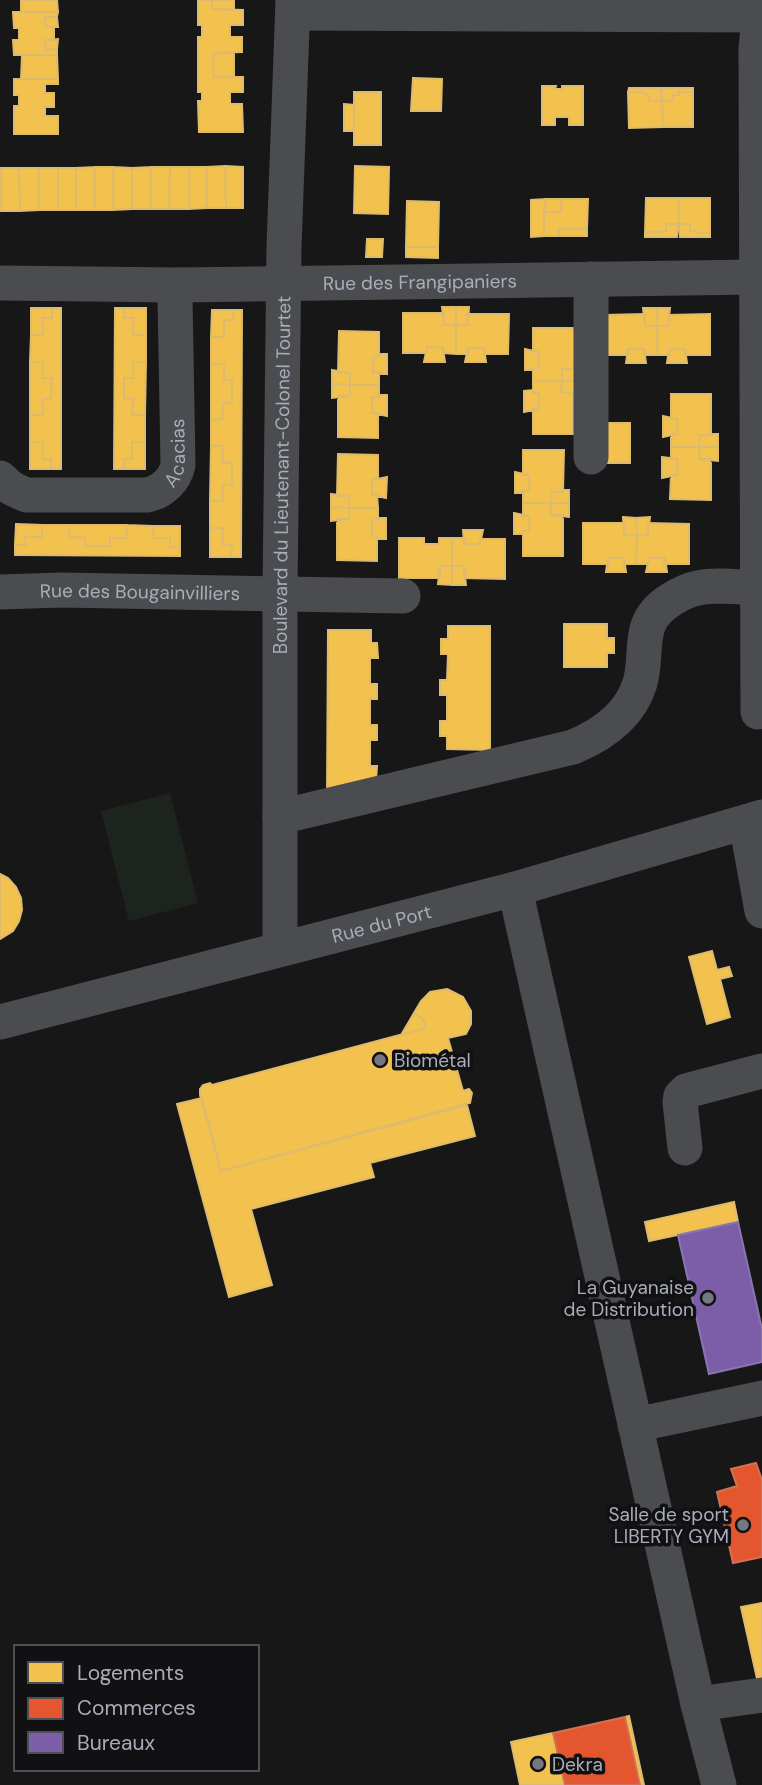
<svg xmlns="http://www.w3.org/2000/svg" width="762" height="1785" viewBox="0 0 762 1785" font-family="'DM Sans',sans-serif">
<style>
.pitch{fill:#1d241e}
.homes{fill:#f2c14e;stroke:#dcbb6e;stroke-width:2}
.shops{fill:#e4572e;stroke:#d27157;stroke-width:2}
.offices{fill:#7b5ea7;stroke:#8876ac;stroke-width:2}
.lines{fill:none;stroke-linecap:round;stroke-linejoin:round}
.minor{stroke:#4b4c50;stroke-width:35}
.poi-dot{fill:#757880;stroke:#111113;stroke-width:2.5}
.labels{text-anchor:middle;stroke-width:7;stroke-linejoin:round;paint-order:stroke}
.street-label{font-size:19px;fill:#a8adb8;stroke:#111113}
.poi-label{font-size:19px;fill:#a8adb8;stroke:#111113;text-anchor:start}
</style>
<rect width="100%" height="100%" fill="#171717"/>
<path class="pitch" d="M170,793l28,110 -69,18 -28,-110z"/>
<path class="homes" d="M21,0h36l1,12h-37z
M198,0h14v9l31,1v15h-13v12h12v15l-28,1v6h-2l2,18h29v15h-13v12h12l1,28h-44l-1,-31h4v-9h-4v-55h4v-12h-4z
M212,0h22v10l-22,-1z
M13,12h45l-1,5h-12v9l9,1v13h-9v10l12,-1v6h-43l-1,-15h6v-12h-5z
M45,17h12l1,10 -13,-1z
M58,39l-1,10 -12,1v-10z
M214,53h20v24h-20l-2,-18h2z
M22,55h35l1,24h-37z
M413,78l29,1 -1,32h-30z
M14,79h44v5h-13v9h9v14h-9v9h13v18h-44v-28h5v-11h-5z
M542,86h14l-1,3h7v-3h21v39h-14v-8h-14v8h-13z
M629,88h32v13h-12v-6l-6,-1v-2h-15z
M662,88h31v4h-14v3h-6v6h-11z
M354,92h27v53h-27z
M628,92h15v2l6,1v6h13l1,26 -34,1z
M679,92h14v35h-30l-1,-26h11v-6h6z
M344,104l10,1v26h-10z
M225,166l18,1v41h-17z
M225,166l1,42h-19v-41z
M355,166l34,1 -1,47 -34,-1z
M95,167h18v43h-18z
M95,167v43h-19v-42z
M113,167l19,1v41l-19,1z
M151,167h19l-1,42h-18z
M151,167v42h-19v-41z
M170,167h19v42h-20z
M189,167h18v41l-18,1z
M1,168h18l1,43h-19z
M19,168h20v42l-19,1z
M39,168h19v42h-19z
M58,168h18v42h-18z
M646,198h33v26h-13v7l-21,2z
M679,198h31v35h-14v-2h-6v-7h-11z
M545,199h16v13h-17z
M545,199l-1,37 -13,1v-37z
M561,199h27l-1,30h-28v7h-15v-24h17z
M407,201l32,1 -1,45h-32z
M666,224h12l-1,13h-32v-4l21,-2z
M679,224h11v7h6v2h14v4h-30z
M559,229h28v7h-28z
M367,239h16l-1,18h-16z
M406,247h32v11l-32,-1z
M442,307h14v18h-12z
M456,307h13l-1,18h-12z
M31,308h21v10h-9v17h-12z
M52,308h9v161h-10v-10h-8v-17h-13v-27h13v-16h8l1,-21h-9v-16h-13l1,-27h12v-17h9z
M115,308h10l-1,10h9v17h13v27h-13v16h-9v20l9,1 -1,16h13v27h-13v17h-8v10h-10z
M125,308h21v27h-13v-17h-9z
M643,308h14v18h-12z
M657,308h13l-2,18h-11z
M212,310h21v10h-9v17h-13z
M233,310h9l-1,247h-10l1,-12h-9v-17h-13v-27h13v-16h9v-23l-9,1v-17h-12v-26l12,-1v-16h9v-23h-8v-16l-13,-1v-26h13v-17h9z
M403,313h41v12h12v29l-13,-1v-5l-16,-1v6h-24z
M467,314h42l-1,40h-24v-6h-16v6h-12v-29h12z
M645,314v12h12v29h-13v-6h-16v6h-24v-40z
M710,314v41h-25v-6h-16v6h-12v-29h11l1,-11z
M533,328h41v41h-12v12h-29v-13h6v-16h-6z
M339,331l40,1v24l-6,1v15h6v13h-29v-12h-12z
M427,347l16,1 2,14h-21z
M468,348h16l2,14h-21z
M525,349l14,3v16l-14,2z
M628,349h16l2,14h-20z
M669,349h16l2,14h-20z
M379,354h8v20l-14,-2v-15l6,-1z
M30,362h13v16h9l-1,21h-8v16h-13z
M133,362h13l-1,53h-13l1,-16 -9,-1v-20h9z
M211,363l13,1v16h8v23h-9v16l-12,1z
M573,367h6v14h-17v-12h12z
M332,370l18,3v12l-18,-1z
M533,381h29l-1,11 12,1v41h-40v-25h6v-16h-6z
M562,381h17v14l-18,-3z
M332,384l18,1v11l-18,2z
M350,385h29v12h-7v16h6v25l-40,-1v-41h12z
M533,390v3h6v16l-15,3v-21z
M671,394h40v41h-11l-1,12h-28v-13h6v-15h-6z
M378,395h9v21l-15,-3v-16h7z
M663,416l14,3v15l-14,3z
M602,423h28v40h-29z
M712,434h6v13h-19l1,-12h11z
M30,442h13v17h8v10h-21z
M132,442h13v27h-21v-10h8z
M211,446h12v17l9,-1v23h-9v16h-13z
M671,447h28l1,12h11v41l-41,-1 1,-24h6v-16h-6z
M699,447h19v14l-18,-2z
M523,450h41l-1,42h-11l-1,11h-28v-12h6v-16h-6z
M338,454l40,1v23l-6,2v15h5l1,13h-29v-12h-12z
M662,457l15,2v16l-15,3z
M515,472l14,3v16l-14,2z
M387,477l-1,21 -14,-3v-15z
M563,490h6v13h-18l1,-11h11z
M331,494l18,2v12l-18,-1z
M523,503h28v12h12v41h-40v-25h6v-15h-6z
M551,503h18v14l-18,-2z
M331,507l18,1v11l-18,2z
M349,508h29v12h-6v16h5v25l-40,-1v-41h12z
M514,513l15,3v15h-6v3h-9z
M623,517l13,1 1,17h-13z
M650,517l-2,18h-11l-1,-17z
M377,518h9v21h-9v-3h-5v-16h6z
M583,523h42l-1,12h13l-1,29h-12v-6h-16v6h-25z
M648,523l41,1v40h-25l1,-6h-16v6h-13l1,-29h11z
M16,524l26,1v12h-17l1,8h-11z
M42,525h27v12l16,1v8h25v-8h17v-13l26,1v12h17v9h10v9l-165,-1v-10h11l-1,-8h17z
M69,525h58v13h-17v8h-25v-8l-16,-1z
M153,526h27v21h-10v-9h-17z
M210,528h13v17h9l-1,12h-21z
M463,530h20l-3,14h-16z
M399,538h25v6h15v-6h13v28h-12v12h-41z
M452,538h13l-1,6h16v-5h25v40l-41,-1v-12h-12z
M608,558h16l2,14h-20z
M649,558h16l2,14h-21z
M440,566h12v19l-14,-1z
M452,566h12l2,19h-14z
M564,624h43v14h7v15h-7v14h-43z
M448,626h42v124l-43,-1v-13h-7v-15h7v-26h-7v-15h7l1,-26h-7v-15h7z
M328,630h43v13h6l1,15h-8v26h7v15h-7v26h7v15h-7v26h7l-1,15 -49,13z
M0,874l8,4 8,9 5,11 1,12 -3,11 -6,10 -13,8z
M712,951l5,19 12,-3 3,9 -12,3 10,38 -23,7 -18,-67z
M447,989l16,8 8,14v13l-5,10 -18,4 15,53 6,-2 3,4 -2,10 -249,68 -21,-76v-6l3,-4 7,-2 2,2 214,-57 -3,-9 -9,-6 7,-12 9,-9z
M414,1013l9,6 3,9 -25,7z
M202,1098l19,73 246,-66 8,31 -105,27 4,14 -123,32 21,76 -43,12 -52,-193z
M734,1202l4,20 -89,19 -4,-19z
M762,1603v79l-4,1 -17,-76z
M629,1716l15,69h-4l-15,-68z
M553,1733l12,52h-45l-9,-43z"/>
<path class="shops" d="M756,1463l6,17v77l-29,6 -16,-71 20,-6 -6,-17z
M625,1717l15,68h-75l-12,-52z"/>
<path class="offices" d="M738,1222l24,107v33l-53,12 -31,-139z"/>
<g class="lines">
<g class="minor">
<path d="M293,13l469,2"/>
<path id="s1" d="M0,283l177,2 579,-8 6,-2"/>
<path d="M591,457v-178"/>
<path id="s2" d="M0,478l11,10 15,7h121c15,-3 28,-15 31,-30l-3,-167 2,-13"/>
<path id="s3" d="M0,592l61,-2 342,6"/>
<path d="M758,712l-2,-664 5,-48"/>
<path d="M280,817l293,-70c29,-12 57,-31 67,-64 9,-32 -5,-60 29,-82 9,-6 18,-11 29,-13 18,-4 40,-1 59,0"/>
<path d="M746,822l16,89"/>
<path d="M515,889l183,815 21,81"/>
<path id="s4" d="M280,949v-357l4,-345 9,-247"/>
<path id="s5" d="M0,1022l515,-133 247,-72"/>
<path d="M685,1148l-5,-46 1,-6 5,-5 76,-20"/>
<path d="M635,1425l127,-27"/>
<path d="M698,1704l64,-9"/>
</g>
</g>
<g class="poi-dot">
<circle cx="380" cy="1060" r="7"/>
<circle cx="708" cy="1298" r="7"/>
<circle cx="743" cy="1525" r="7"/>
<circle cx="538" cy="1764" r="7"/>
</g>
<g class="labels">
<g class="street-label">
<text dy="7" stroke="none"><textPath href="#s1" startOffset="420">Rue des Frangipaniers</textPath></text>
<text dy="7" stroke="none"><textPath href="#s2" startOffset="210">Acacias</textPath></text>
<text dy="7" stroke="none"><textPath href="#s4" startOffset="474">Boulevard du Lieutenant-Colonel Tourtet</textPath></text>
<text dy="7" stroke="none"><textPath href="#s3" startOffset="140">Rue des Bougainvilliers</textPath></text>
<text dy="7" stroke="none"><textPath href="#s5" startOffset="394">Rue du Port</textPath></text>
</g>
<g class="poi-label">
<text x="394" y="1067">Biométal</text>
<text x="694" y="1294" text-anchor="end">La Guyanaise<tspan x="694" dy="22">de Distribution</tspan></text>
<text x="729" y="1521" text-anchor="end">Salle de sport<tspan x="729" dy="22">LIBERTY GYM</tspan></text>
<text x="552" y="1771">Dekra</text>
</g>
</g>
<rect x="14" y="1645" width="245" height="126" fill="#111113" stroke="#4d4f55" stroke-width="2"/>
<rect x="28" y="1662" width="35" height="21" fill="#f2c14e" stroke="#4d4f55" stroke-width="2"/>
<text x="77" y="1680" font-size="21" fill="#a8adb8">Logements</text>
<rect x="28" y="1698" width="35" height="21" fill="#e4572e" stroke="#4d4f55" stroke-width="2"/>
<text x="77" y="1715" font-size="21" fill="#a8adb8">Commerces</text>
<rect x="28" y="1732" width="35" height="21" fill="#7b5ea7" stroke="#4d4f55" stroke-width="2"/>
<text x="77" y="1750" font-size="21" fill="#a8adb8">Bureaux</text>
</svg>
